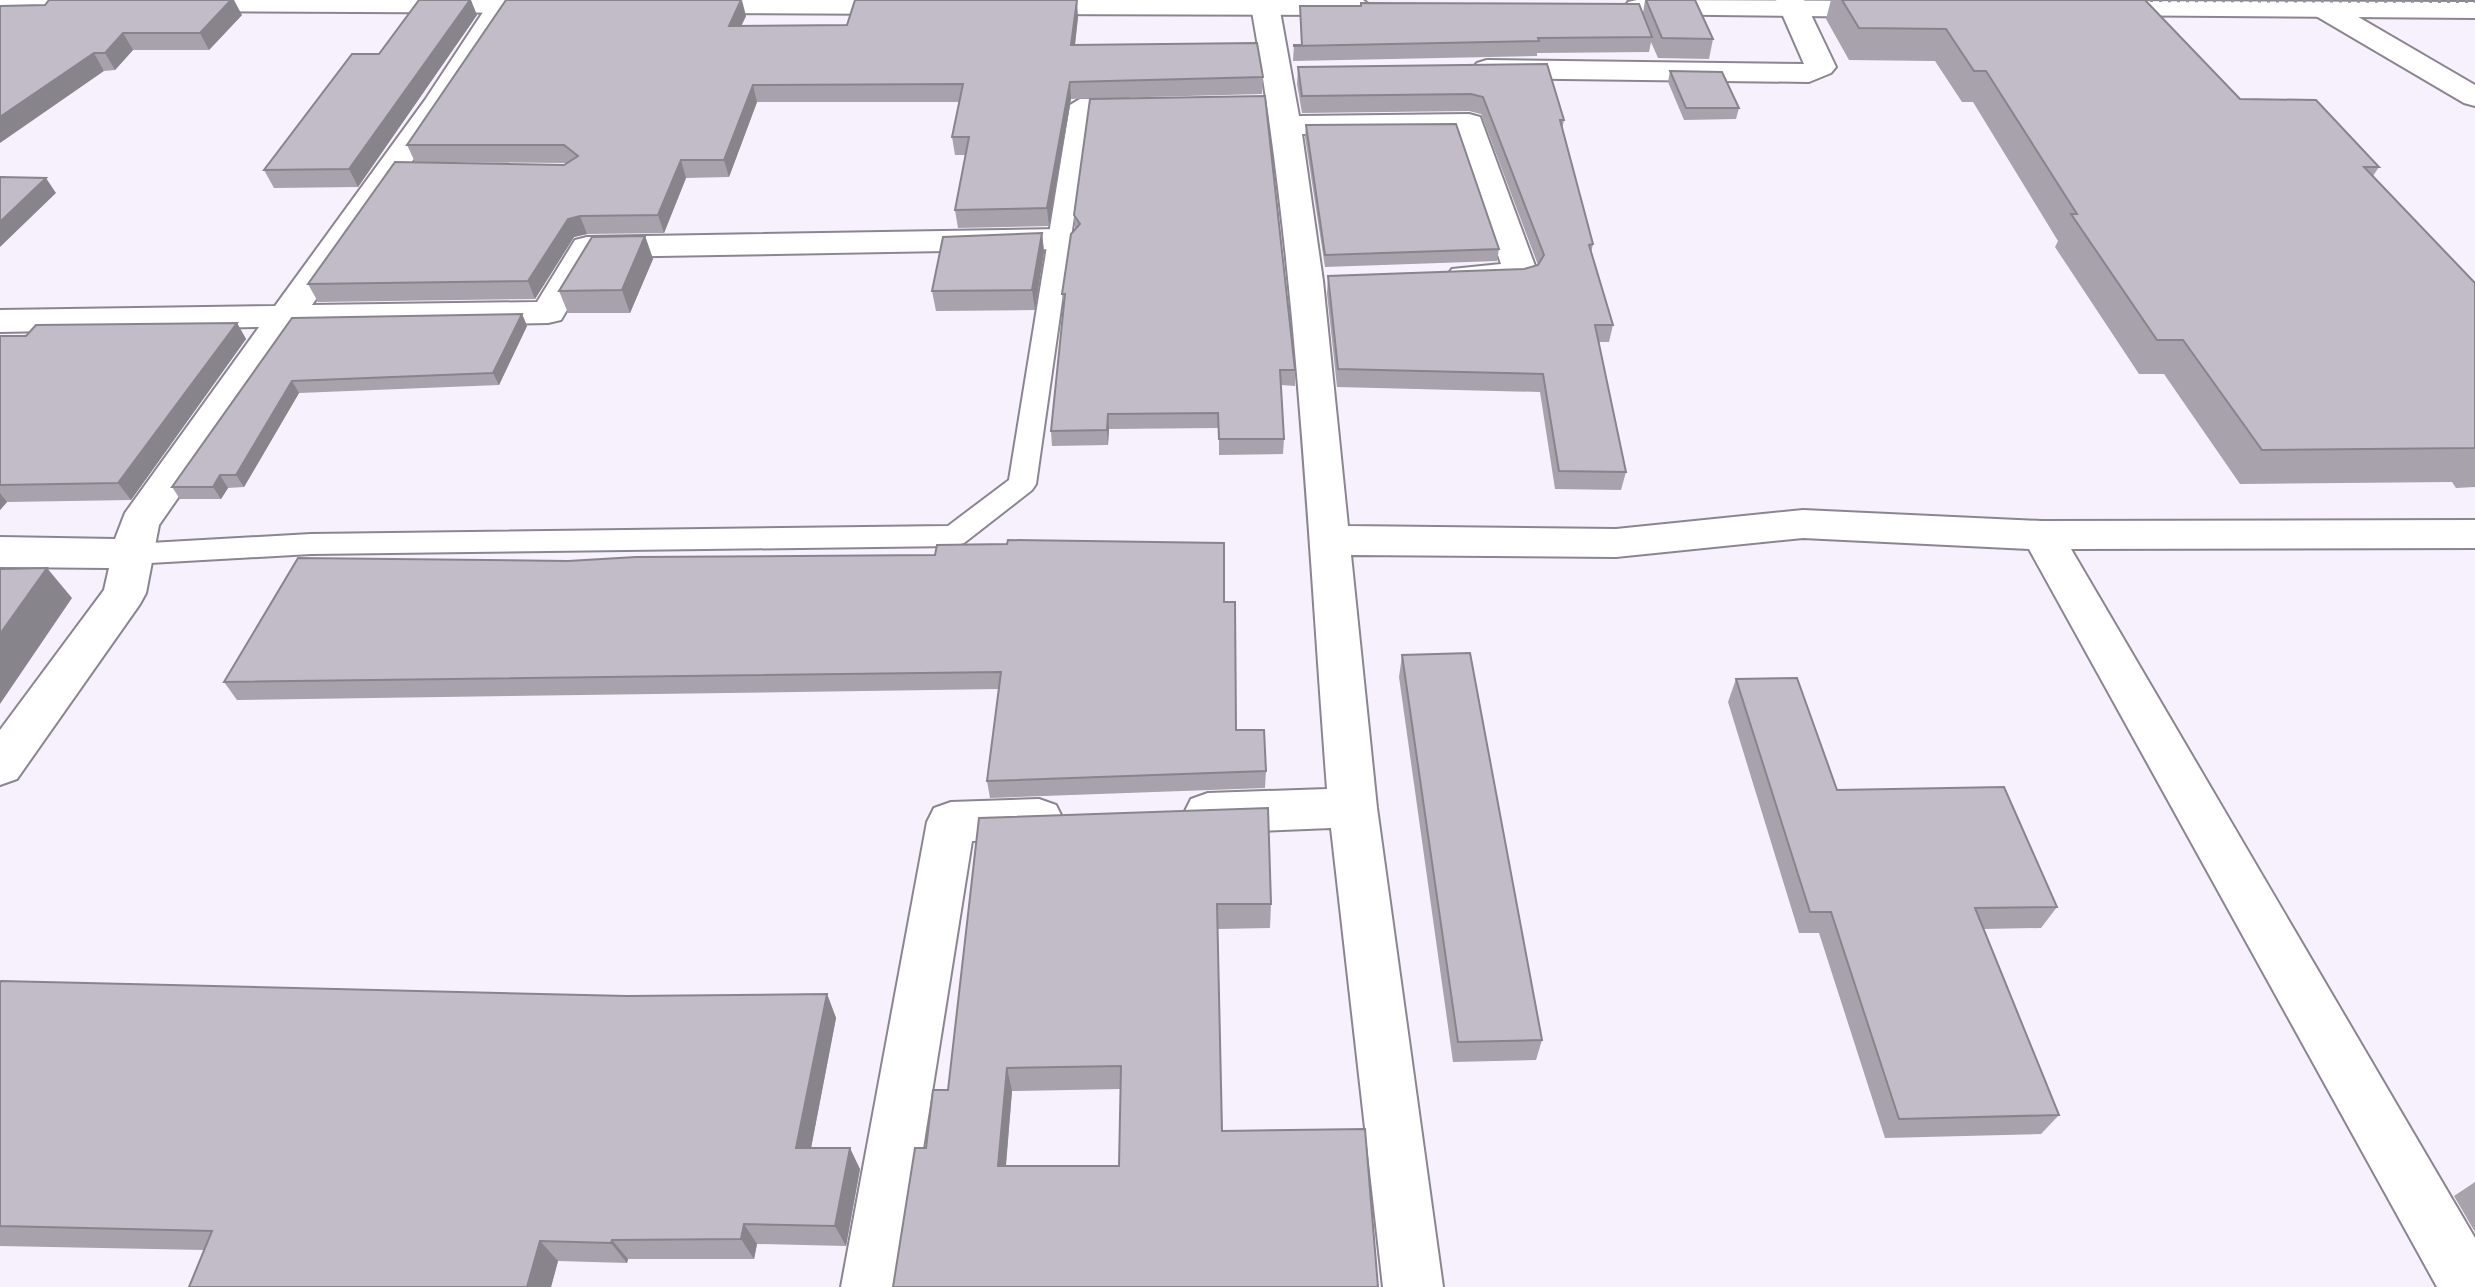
<svg xmlns="http://www.w3.org/2000/svg" width="2475" height="1287" viewBox="0 0 2475 1287" font-family="Inter,sans-serif">
<style>
.lines{fill:none;stroke-linecap:round;stroke-linejoin:round}
.service-casing{stroke:#8b8590;stroke-width:4}
.minor-casing{stroke:#8b8590;stroke-width:4}
.tertiary-casing{stroke:#8b8590;stroke-width:4}
.service{fill:#fff;fill-rule:evenodd}
.minor{fill:#fff;fill-rule:evenodd}
.tertiary{fill:#fff;fill-rule:evenodd}
.rail{stroke:#949098;stroke-width:4;stroke-dasharray:3 6;stroke-linecap:butt}
.wall{fill:#a7a2ac;fill-rule:evenodd}
.shaded-wall{fill:#88848c}
.building{fill:#c2bcc8;stroke:#88848c;stroke-width:2;fill-rule:evenodd}
</style>
<rect width="100%" height="100%" fill="#f7f1fd"/>
<g class="lines">
<g class="service-casing">
<path id="service" d="M1080,99h48l10,6 -10,6h-39l-53,373 -4,6 -68,53 -10,3 -643,8 -179,10 -10,-3 -4,-7 4,-7 10,-3 179,-10 637,-8 61,-46 61,-375z"/>
</g>
<g class="minor-casing">
<path id="minor" d="M491,0h28l-67,104 -140,201 225,-3 38,-62 12,-3 474,-8 12,3 5,7 -5,7 -12,3 -463,8 -37,63 -13,3 -251,4 -138,198 -13,68 -6,11 -123,175 -17,6v-55l104,-140 5,-22 -109,-1v-30l115,2 10,-26 134,-186 -259,5v-22l275,-4 150,-206z
M1250,0h28l21,116 170,-2 11,3 58,157 -5,7c-24,6 -57,8 -81,2l-5,-7 5,-7 49,-5 -44,-132 -155,2 21,147 25,245 268,3 187,-19 239,11 433,-1v28l-404,1 404,689v49h-38l-408,-738 -226,-11 -187,19 -265,-2 26,253 66,479h-60l-52,-459 -123,5 -17,-6 -7,-14 7,-14 17,-6 119,-4c-20,-263 -30,-528 -77,-789z
M1776,0h28l32,67 -5,6 -22,9 -322,-4 -10,-3 -5,-6 5,-6 10,-3 317,4z
M2326,2l10,2 139,81v21l-11,-3 -148,-87 -4,-6 4,-6z
M1039,799l17,6 7,14 -7,14 -17,6 -67,2 -71,446h-60l86,-465 7,-14 17,-6z"/>
</g>
<g class="tertiary-casing">
<path id="tertiary" d="M0,0h118l2,3 -4,6 -10,2h-106z
M166,0h406l4,5 -4,6 -10,2 -384,-2 -10,-2 -4,-6z
M672,0h251l5,6 -4,6 -10,2 -232,-1 -10,-2 -4,-6z
M1009,0h354l9,7 -4,6 -10,2 -340,-1 -10,-2 -4,-6z
M1637,0l253,1 10,2 4,6 -4,6 -10,2 -262,-3 -4,-6 4,-6z
M2094,1l381,1v16l-391,-3 -4,-6 4,-6z"/>
</g>
<use href="#service" class="service"/>
<use href="#minor" class="minor"/>
<use href="#tertiary" class="tertiary"/>
<path class="rail" d="M2123,0l352,1"/>
</g>
<path class="wall" d="M1645,0l68,39 -4,20 -51,-1 -7,-16 -2,10 -112,1v3l-244,5 1,-16h7l-1,-39 343,7z
M1831,0h314l95,99 139,68 -6,9 102,107v204l-19,1 -4,-6 -212,2 -76,-110h-25l-84,-127 3,-6 -85,-139h-11l-27,-41 -86,-1 -23,-41z
M45,5l197,10 -33,35h-76l-18,20 -11,1z
M477,15l-119,172 -84,1 -10,-18 115,-116z
M746,16l-5,10 106,-1 231,-8 -3,28 188,32 -1,17 -191,5 -22,127 -91,2 -3,-18 11,-55h-11l-3,-18 7,-35h-202l-28,75 -43,1 -22,55 -77,1 -13,3 -39,62 -217,3 -10,-18 259,-121 -152,-1 -8,-17z
M1547,64l17,56 -2,10 31,114 -2,9 22,72 -4,17h-10l27,130 -5,18 -66,-1 -15,-97 -203,-5 -10,-93 1,-18 196,-7 14,-4 -57,-151 -12,-3 -167,2 -5,-29 1,-17z
M1670,71l69,37 -3,11 -52,1 -16,-38z
M1306,125l193,124 -2,12 -172,6 -20,-130z
M1074,215l221,155v16l-14,-1 3,54 -1,15 -64,1v-27l-110,1 -1,16 -56,1 -1,-15 13,-124 -2,-13 13,-65z
M1042,233l2,19 -9,58 -99,1 -4,-20z
M645,236l8,23 -23,54h-62l-9,-22z
M522,314l5,12 -28,59 -200,8 -55,94 -16,1 -7,11h-41l-8,-12 120,-169z
M237,323l9,16 -115,161 -124,2 -7,8v-174h26z
M568,561l656,41 12,128 30,41 -1,17 -275,10 -3,-17 12,-92 -762,11 -13,-18z
M1402,655l140,385 -6,20 -83,2 -54,-385z
M1736,679l101,111 220,117 -16,21 -58,1 76,186 -18,19 -156,4 -66,-205h-20l-71,-231z
M979,818l292,86 -1,24 -52,1 4,202 156,156 -452,-139 22,-58zM1121,1089l-2,77h-113l6,-75z
M0,983l627,13 200,-2 9,24 -25,130 49,21 -14,77 -89,-2 -3,15h-126l-1,4 -69,-2 -7,26h-362l15,-37 -204,-4z
M2475,1182v50l-21,-36z"/>
<path class="shaded-wall" d="M231,0h3l8,15 -33,35 -9,-17z
M470,0h1l6,15 -119,172 -9,-18z
M742,0l4,16 -13,27 -4,-17z
M1077,0l1,17 -5,45 -2,-17z
M123,33l10,17 -18,20 -10,-17z
M94,53l10,18 -104,72v-26z
M1070,82l1,17 -22,127 -2,-18z
M753,85l4,17 -28,75 -5,-17z
M681,160l5,18 -22,55 -6,-18z
M46,178l10,15 -56,54v-25z
M580,216l7,18 -13,3 -39,62 -7,-18 40,-62z
M1042,233l2,19 -9,58 -3,-20z
M645,236l8,23 -23,54 -8,-23z
M522,314l5,12 -28,59 -6,-12z
M237,323l9,16 -115,161 -13,-17z
M292,381l7,12 -55,94 -8,-12z
M1108,414l1,15 -1,16 -1,-15z
M220,475l8,13 -7,11 -8,-12z
M0,493l7,9 -7,8z
M47,568l25,30 -72,106v-70z
M827,994l9,24 -29,151 -11,-21z
M1007,1068l5,23 -8,96 -6,-21z
M850,1148l10,21 -14,77 -11,-20z
M744,1224l13,20 -3,15 -13,-20z
M612,1240l16,19 -1,4 -16,-20z
M540,1241l18,20 -7,26h-24z"/>
<path class="building" d="M49,0h182l-31,33h-77l-18,20h-11l-94,64v-111l45,-1z
M419,0h51l-121,169 -85,1 88,-116h27z
M506,0h235l-12,26 118,-1 8,-25h222l-6,45 186,-2 6,34 -193,5 -23,126 -92,2 14,-73h-17l11,-53 -210,1 -29,75h-43l-23,55 -78,1 -12,3 -40,62 -220,3 87,-122 169,3 14,-9 -14,-11h-157z
M1646,0h49l18,39 -51,-1z
M1842,0h303l95,99 76,1 63,67h-15l111,116v165l-213,2 -79,-110h-26l-86,-126h6l-91,-143h-12l-28,-42 -87,-1z
M1361,3l278,1 13,33 -114,1 1,3 -245,5v-1h8l-2,-39h61z
M1547,64l17,56h-4l33,124 -4,1 24,80h-18l31,147 -67,-1 -16,-97 -205,-5 -10,-93 196,-7 14,-4 6,-10 -61,-158 -12,-3 -169,2 -4,-29z
M1670,71l52,1 17,36h-53z
M1265,96l30,274h-15l4,69h-65l-1,-26 -110,1 -1,16 -56,1 14,-137h-3l9,-60 9,-10 -6,-9 16,-116z
M1456,124l43,125 -174,6 -19,-130z
M0,177l46,1 -46,44z
M1042,233l-10,57 -100,1 11,-54z
M645,236l-23,54 -63,1 33,-54z
M522,314l-29,59 -201,8 -56,94h-16l-7,12h-41l120,-169z
M237,323l-119,160 -118,2v-149h26l10,-11z
M1008,540l216,3v59h11l1,128h28l2,41 -279,10 14,-109 -777,10 74,-124 270,3 68,-4 299,-2 2,-10 70,-1z
M47,568l-47,66v-65z
M1470,653l72,387 -84,2 -56,-387z
M1797,678l40,112 167,-3 53,120 -82,1 84,207 -160,4 -68,-207h-21l-74,-233z
M1268,808l3,96h-54l5,227 143,-2 13,158h-485l22,-139h11l7,-58h15l31,-272zM1121,1066l-2,100h-121l9,-98z
M1,981l626,15 200,-2 -31,154h54l-15,78 -91,-2 -3,15 -129,1 -1,3 -71,-2 -13,46h-338l23,-56 -212,-5v-243z"/>
</svg>
